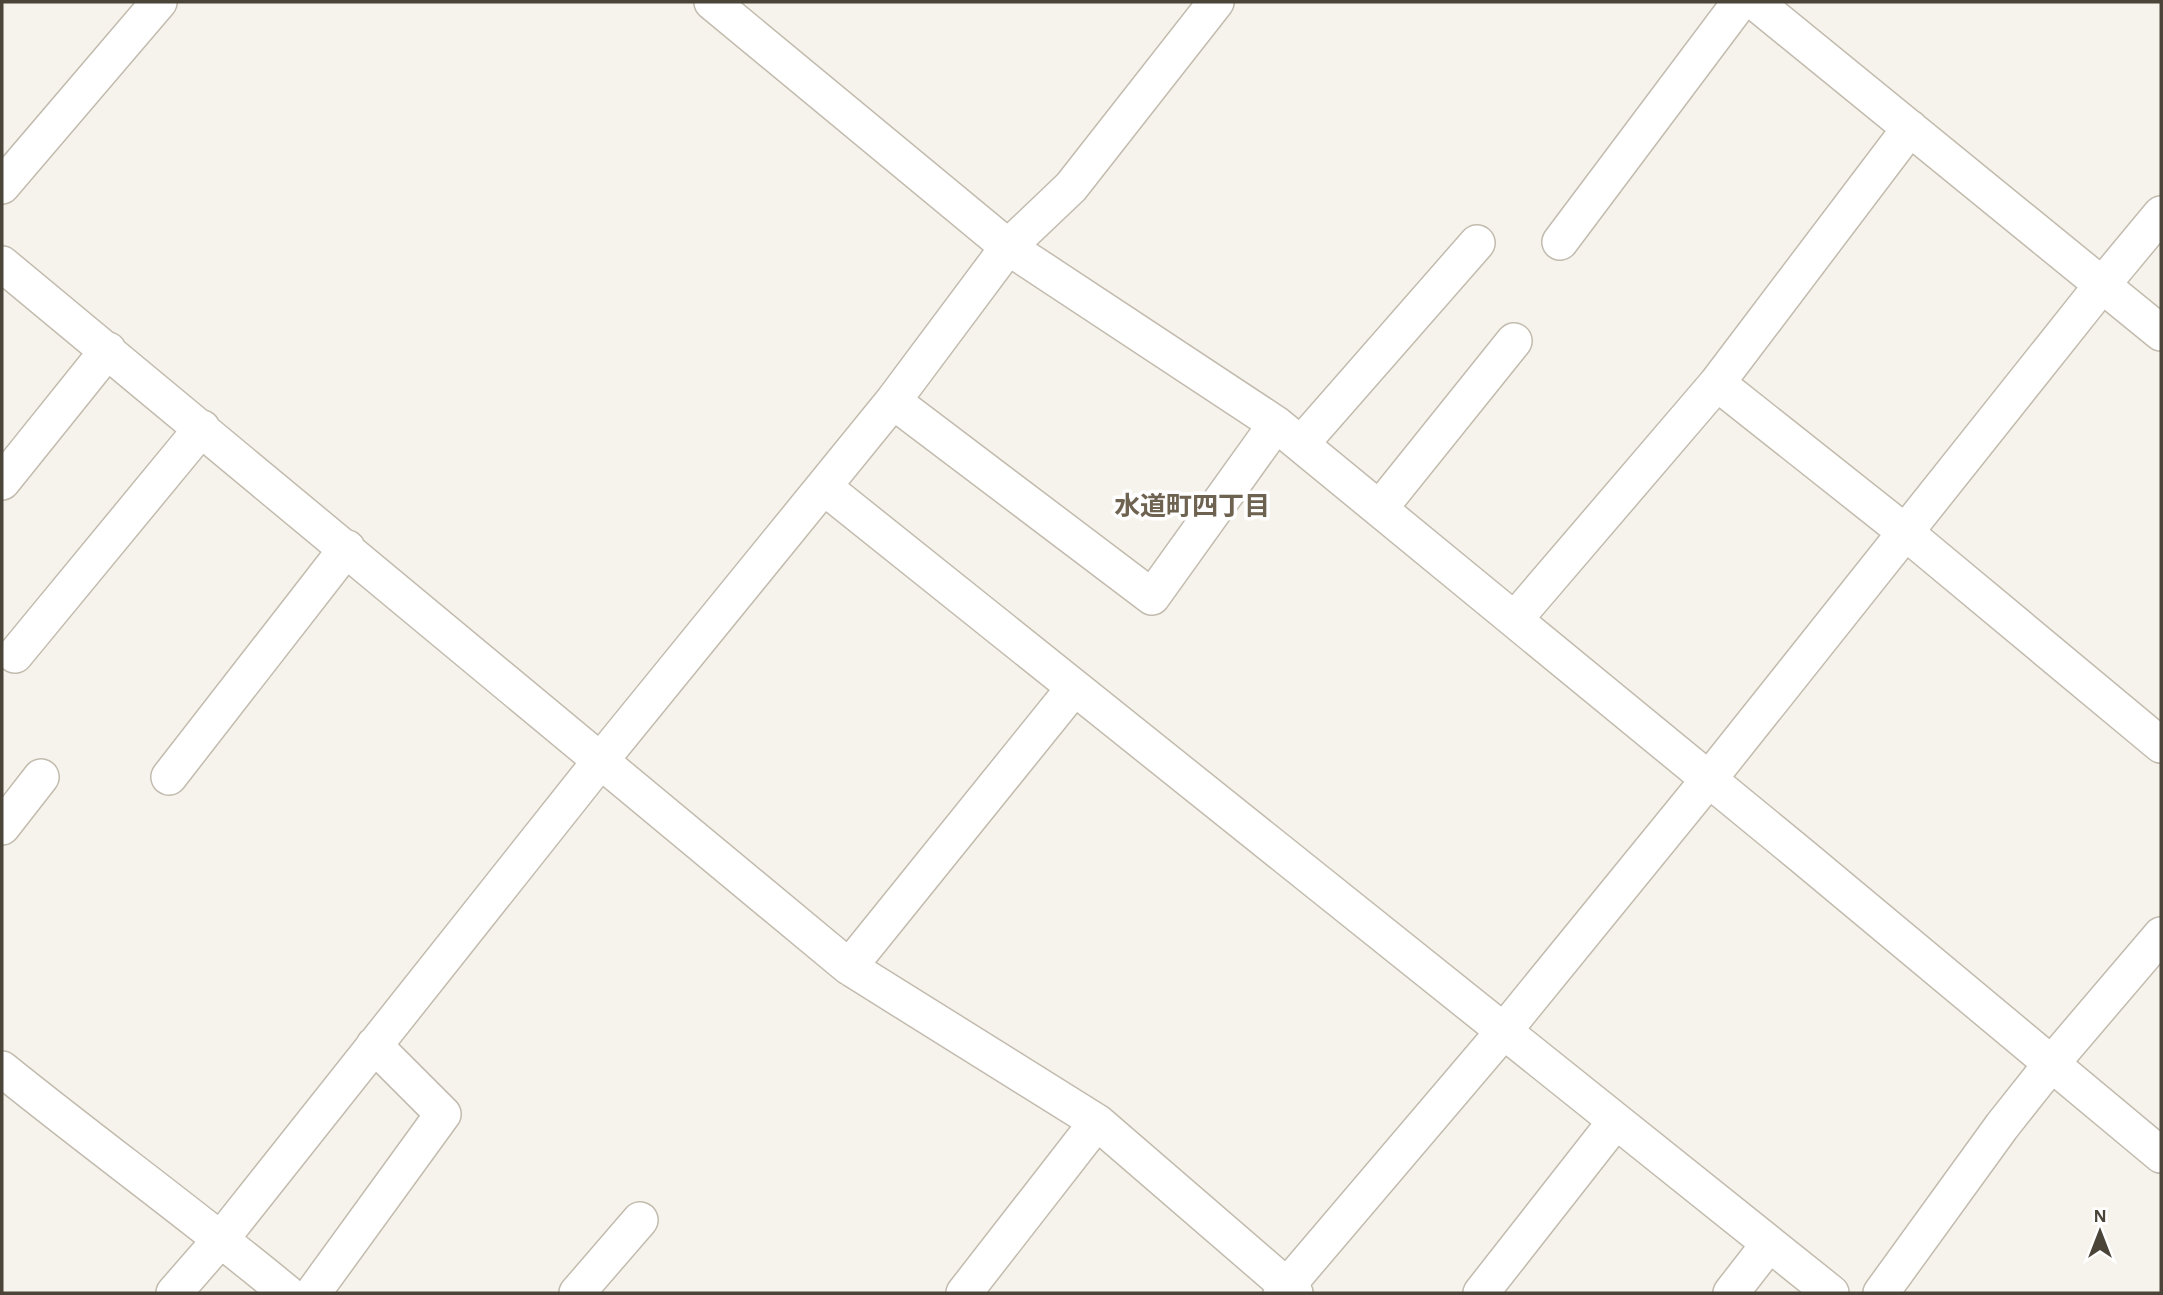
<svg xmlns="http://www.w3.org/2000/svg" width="2163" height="1295" viewBox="0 0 2163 1295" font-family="'Alegreya Sans','Noto Sans JP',sans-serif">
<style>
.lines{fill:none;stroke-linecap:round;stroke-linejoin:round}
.minor-casing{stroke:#c2bbae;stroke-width:38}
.minor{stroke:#fff;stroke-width:35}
.labels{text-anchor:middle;stroke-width:7;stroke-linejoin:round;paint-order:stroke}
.neighbourhood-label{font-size:26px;font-weight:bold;fill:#6e6250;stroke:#fff}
</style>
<rect width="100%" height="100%" fill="#f6f3ec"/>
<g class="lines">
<g class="minor-casing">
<path id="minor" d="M712,2l296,245 268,177 525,431 360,300
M1755,2l406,331
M2,186l157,-184
M1560,242l180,-240
M2,264l847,703 248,155 198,171
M1717,383l193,-255
M893,401l259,196 124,-173
M1301,444l176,-201
M2,482l106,-132
M824,487l1007,806
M1380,508l134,-167
M1515,619l202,-236 188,149 256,213
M15,655l187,-227
M169,777l178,-229
M2,827l39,-50
M849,967l225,-279
M2,1069c94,76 192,147 285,224
M174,1293l47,-54 380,-479 292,-359 115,-154 63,-60 145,-185
M313,1293l130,-179 -69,-69
M577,1293l63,-73
M964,1293l133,-171
M1281,1293l222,-261 206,-253 393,-494 59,-71
M1481,1293l134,-171
M1731,1293l38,-49
M1881,1293l121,-167 50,-63 109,-128"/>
</g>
<use href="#minor" class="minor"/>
</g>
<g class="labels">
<g class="neighbourhood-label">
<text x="1192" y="515">水道町四丁目</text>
</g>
</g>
<rect width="2163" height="1295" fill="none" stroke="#4b4439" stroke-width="7"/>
<g transform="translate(2100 1232)" stroke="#ffffff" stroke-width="5" paint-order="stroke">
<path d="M0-5L12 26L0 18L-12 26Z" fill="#4b4439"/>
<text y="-10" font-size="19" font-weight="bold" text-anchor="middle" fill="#4b4439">N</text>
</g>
</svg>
